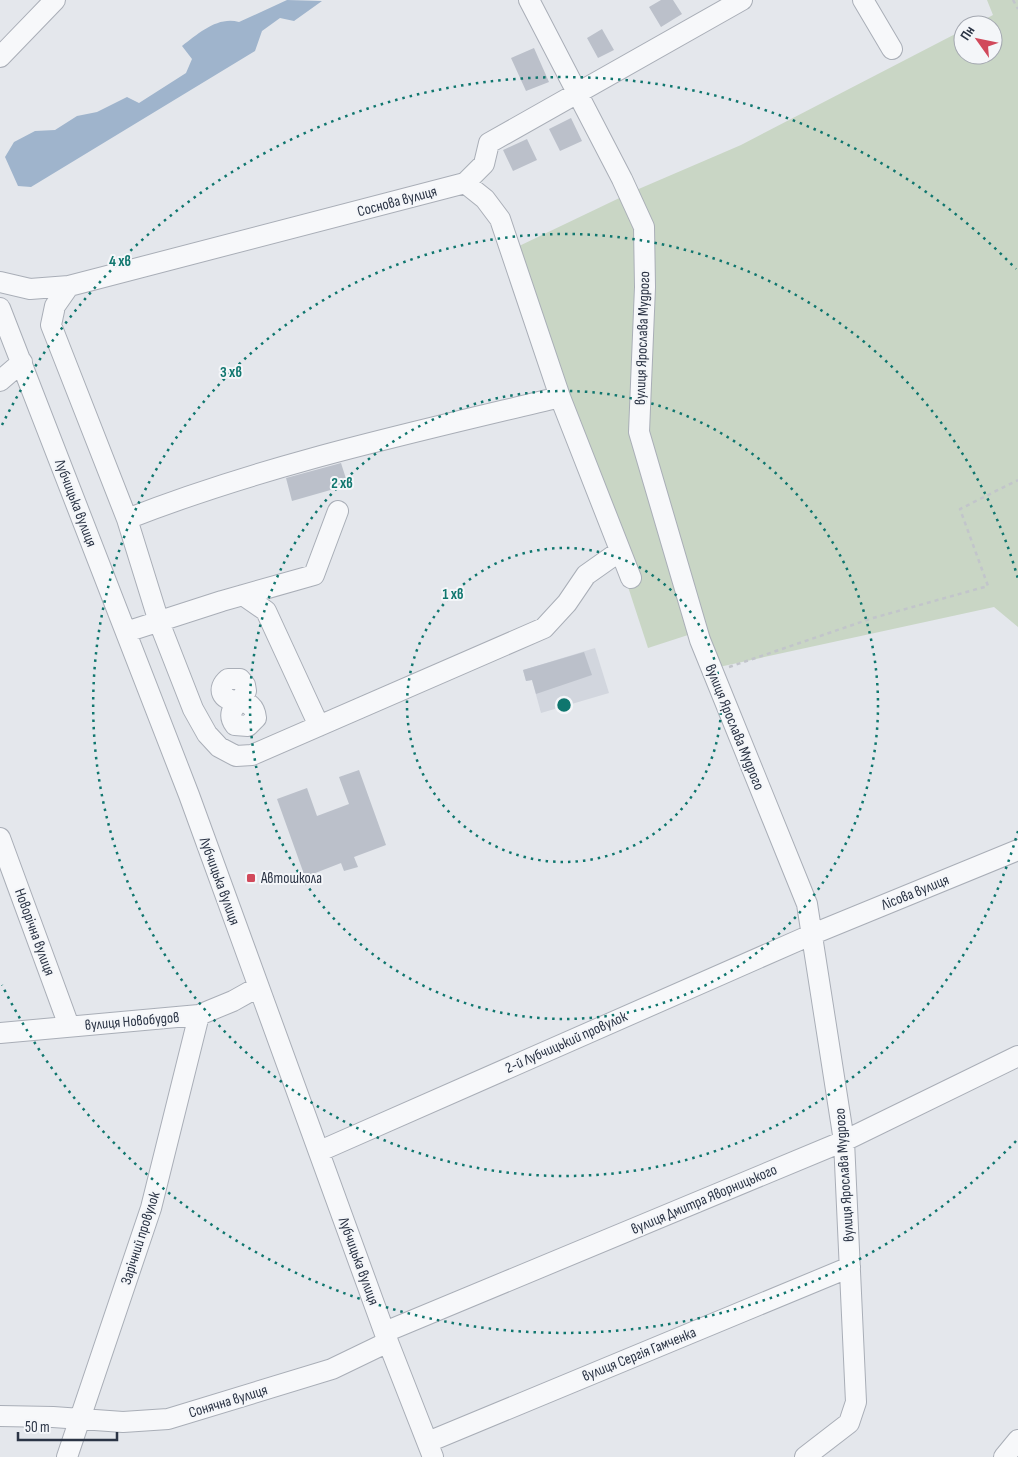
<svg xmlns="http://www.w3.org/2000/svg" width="1018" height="1457" viewBox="0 0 1018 1457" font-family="'Sofia Sans Condensed',sans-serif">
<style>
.built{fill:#d2d6de}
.green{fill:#c9d6c5}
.water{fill:#9fb4cc}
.building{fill:#bbc0ca}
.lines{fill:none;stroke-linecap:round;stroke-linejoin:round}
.minor-casing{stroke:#a9aeb7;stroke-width:22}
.path{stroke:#c2c5cb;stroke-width:2.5;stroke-dasharray:4 4;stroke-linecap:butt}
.minor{stroke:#f7f8fa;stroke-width:20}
.ring{fill:none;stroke:#0f766e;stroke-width:2.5;stroke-dasharray:2.5 5}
.poi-dot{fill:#d1495b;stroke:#f4f6f9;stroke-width:2}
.labels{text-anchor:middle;stroke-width:4;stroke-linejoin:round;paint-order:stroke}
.street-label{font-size:15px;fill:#2b3445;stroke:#f4f6f9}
.poi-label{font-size:15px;fill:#2b3445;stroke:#f4f6f9;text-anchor:start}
.centre{fill:#0f766e;stroke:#f4f6f9;stroke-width:2.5}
.ring-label{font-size:15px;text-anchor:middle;font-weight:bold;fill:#0f766e;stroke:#f4f6f9;stroke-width:4;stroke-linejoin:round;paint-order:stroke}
</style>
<rect width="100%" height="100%" fill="#e4e7ec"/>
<path class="built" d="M595,648l14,45 -68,20 -9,-33 -6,1 -3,-11z"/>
<path class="green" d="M987,0h31v627l-24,-20 -275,60 -31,-32 -40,13 -131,-401 117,-56 107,-46 222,-115v25h30v-30h-19l19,-10z"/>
<path class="water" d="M287,0l35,1 -28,20 -14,-3 -18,13 -7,20 -224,136 -13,-1 -13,-29 9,-15 21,-11 20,-1 22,-14 20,-4 30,-15 12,6 47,-30 6,-14 -10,-13c17,-13 36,-30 57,-24z"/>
<path class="building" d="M661,0h12l9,14 -21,13 -12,-20z
M602,29l12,21 -16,8 -11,-20z
M534,48l15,34 -23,9 -15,-33z
M571,118l11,23 -22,10 -11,-22z
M527,139l10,21 -24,11 -10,-21z
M341,463l7,22 -56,16 -6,-23z
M584,652l8,23 -56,19 -4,-14 -6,1 -3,-11z
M359,770l27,75 -32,12 4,10 -14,4 -3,-8 -36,14 -28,-78 30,-11 10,28 32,-12 -10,-27z"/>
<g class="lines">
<g class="minor-casing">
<path id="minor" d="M529,0l93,179 22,48 1,60 -6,145 61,208 107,264 37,237 12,261 -7,21 -44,34
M863,0l29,49
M0,57l55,-57
M465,183l20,16 15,20 60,178 71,181
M0,282l30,7 39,-3 396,-103 19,-19 5,-21 253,-143
M69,286l-14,20 -4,19 76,194 32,103 34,87 14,25 12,13 17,9 16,-1 292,-127 23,-25 19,-28 34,-24
M0,308l189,487 199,547 45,115
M0,381l22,-19
M127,519c140,-55 288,-87 433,-122
M243,595l23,16 53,115
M126,632l96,-31 92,-26 24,-64
M236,701c-14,-1 -20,-12 -8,-22h12l5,6 1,6c-6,13 -22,19 -11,34l13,1 8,-8c-1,-11 -7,-16 -17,-16
M0,838l69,188
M0,1033l199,-18 34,-14 25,-14
M320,1151l493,-217 205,-84
M385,1332l459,-191 174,-85
M0,1416l53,1 70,5 45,-3 164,-50 56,-27
M428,1442l422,-175
M67,1457l84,-249 48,-193
M1004,1457l14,-17"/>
</g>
<path class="path" d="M1013,0l5,9
M729,667l144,-49 115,-32 -28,-77 58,-29"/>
<use href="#minor" class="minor"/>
</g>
<g class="ring">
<circle cx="564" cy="705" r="157"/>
<circle cx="564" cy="705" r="314"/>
<path d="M1018 831A471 471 0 1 1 1018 579"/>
<path d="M1016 1141A628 628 0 0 1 2 985M2 425A628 628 0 0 1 1016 269"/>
</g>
<rect class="poi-dot" x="246" y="873" width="10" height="10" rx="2.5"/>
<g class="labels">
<g class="street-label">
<text transform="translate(397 201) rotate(-15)" y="5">Соснова вулиця</text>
<text transform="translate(642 338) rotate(-88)" y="5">вулиця Ярослава Мудрого</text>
<text transform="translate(76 503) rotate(69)" y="5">Лубчицька вулиця</text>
<text transform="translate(735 727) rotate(68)" y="5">вулиця Ярослава Мудрого</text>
<text transform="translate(220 881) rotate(70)" y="5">Лубчицька вулиця</text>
<text transform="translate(915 892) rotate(-22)" y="5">Лісова вулиця</text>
<text transform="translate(35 932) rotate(70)" y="5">Новорічна вулиця</text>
<text transform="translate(132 1021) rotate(-5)" y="5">вулиця Новобудов</text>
<text transform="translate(566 1042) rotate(-24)" y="5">2-й Лубчицький провулок</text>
<text transform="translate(844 1175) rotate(-94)" y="5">вулиця Ярослава Мудрого</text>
<text transform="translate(704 1199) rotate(-23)" y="5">вулиця Дмитра Яворницького</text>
<text transform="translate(140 1238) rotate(-72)" y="5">Зарічний провулок</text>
<text transform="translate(359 1261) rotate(70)" y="5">Лубчицька вулиця</text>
<text transform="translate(639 1354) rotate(-22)" y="5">вулиця Сергія Гамченка</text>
<text transform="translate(228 1401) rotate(-17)" y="5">Сонячна вулиця</text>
</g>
<g class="poi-label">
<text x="261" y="883">Автошкола</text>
</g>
</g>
<circle cx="564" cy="705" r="8" class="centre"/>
<g class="ring-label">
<text x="120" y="266">4 хв</text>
<text x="231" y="377">3 хв</text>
<text x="342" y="488">2 хв</text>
<text x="453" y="599">1 хв</text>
</g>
<g transform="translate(978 40) rotate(303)"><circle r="24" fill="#f4f6f9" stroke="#a4a8b1"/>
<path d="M0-4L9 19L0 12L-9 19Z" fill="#d1495b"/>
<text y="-8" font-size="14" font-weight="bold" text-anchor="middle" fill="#2b3445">Пн</text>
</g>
<path d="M18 1432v8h99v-8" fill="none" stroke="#2b3445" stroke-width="2.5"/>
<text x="25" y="1432" font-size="15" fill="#2b3445" stroke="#f4f6f9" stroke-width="4" paint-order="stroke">50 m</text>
</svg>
